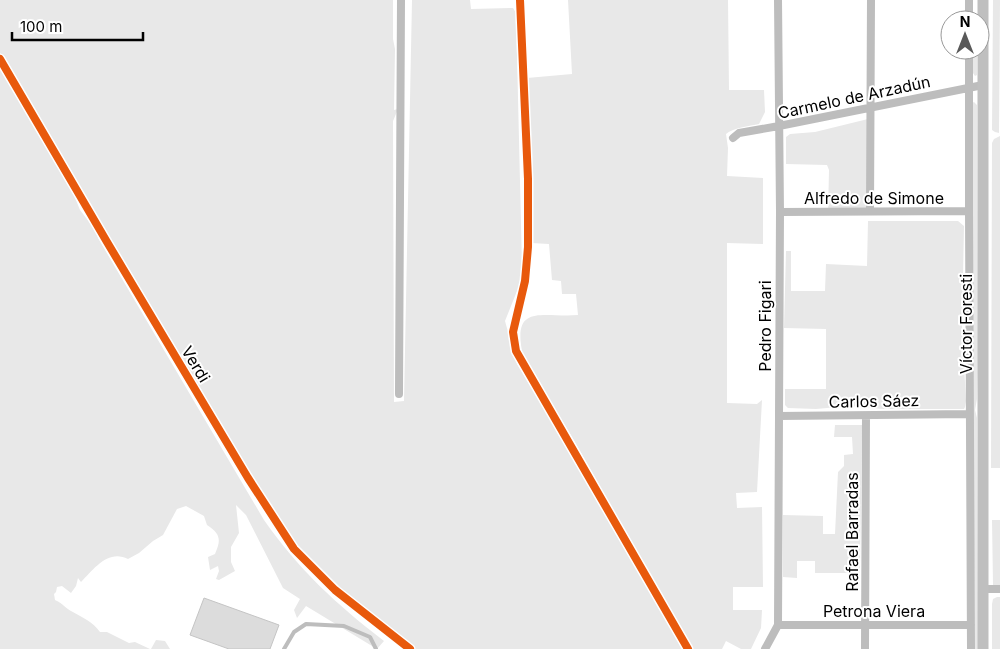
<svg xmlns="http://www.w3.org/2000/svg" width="1000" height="649" viewBox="0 0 1000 649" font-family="Inter,sans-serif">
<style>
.green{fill:#e8e8e8}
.building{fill:#dcdcdc;stroke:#c4c4c4}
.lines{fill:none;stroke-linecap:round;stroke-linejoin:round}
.lane{stroke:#bdbdbd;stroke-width:4}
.street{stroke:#bdbdbd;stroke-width:8}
.secondary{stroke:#bfbfbf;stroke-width:11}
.cycleway-casing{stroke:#fff;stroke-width:11}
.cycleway{stroke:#e8590c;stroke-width:8}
.labels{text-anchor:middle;stroke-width:4;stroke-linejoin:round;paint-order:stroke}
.street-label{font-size:16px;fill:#000;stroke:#fff}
</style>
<rect width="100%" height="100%" fill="#fff"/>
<path class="green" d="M0,0h393v39l2,10 -1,61 4,-1 -5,12 1,281 10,-1 8,-401h58l1,9 42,-1 3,5 6,253 -3,20 -14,35 12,43 59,97 107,188h-268l-68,-47 -56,-57 -291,-492z
M568,0h160l1,90h35l1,22 -6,12c-9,2 -27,4 -33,10l2,14 -1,28 36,2v66l-36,-1v160l30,1 5,-4 -5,92 -21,1 1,15 25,-1 1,80h-30v23h29l-1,18 -10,21h-10l-15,-8 -4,8h-30l-120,-212 -49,-81c-12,-54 19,-38 55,-41l-2,-21h-14l-1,-13 -9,-1 -3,-36 -18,-1 -4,-165 45,-4z
M993,0h7l-1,133 -4,-1 -3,-2z
M973,50h4v25l-2,1 -2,-3z
M0,69l72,121 8,20 16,21 2,7 166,282c35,50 72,84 120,121l-7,8 -71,-43 -9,12 -3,-8 6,-11 -17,-11 -37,-73 -10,-10 3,28 -8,14v15l4,9 -16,9 -3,-1 3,-8 -1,-5 -8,4 -2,-13 7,-3c6,-14 6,-20 -8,-29l-3,-9 -18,-10 -9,3 -14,26 -10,6 -14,12 -11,6c-20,-10 -34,10 -47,23l-3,-4 -2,8 -5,7 -9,-7 -5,1 -1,5 -2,2 1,6c9,4 10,8 16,11 11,6 22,11 29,21h7l22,11 6,-1 15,7h-150z
M974,102l3,3 1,251 -1,43 -2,11 2,8 1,231h-3l-5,-545z
M868,119l1,41 -3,55 -38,-1 1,-44 -2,-5 -41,-1v-27l4,-3 25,-2z
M1000,136v332h-9l1,-325 2,-4z
M868,221h90l6,5 -2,102 4,73 -1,6 -1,2h-81l-34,-3 -33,3 -28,-1 -3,-3v-16h41v-60l-42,-1 2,-77h5v40h34l1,-27 41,2z
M835,425h27l-2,148h-45v-12h-18v17l-14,-1v-62l40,1v18h12l3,-62 6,-6v-11l9,-1 -1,-17h-18z
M992,520h8v65h-7z
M997,597h3v52h-8v-45l1,-5z
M156,640l9,1 5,8h-19z"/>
<path class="building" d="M204,598l75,27 -9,24h-41l-39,-14z"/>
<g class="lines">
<path class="lane" d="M284,649l10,-17 12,-8 38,2 26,11 6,12"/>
<path class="street" d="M520,0l8,179v68l-3,34 -12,51 3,19 172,298
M969,0v20
M969,50v161l2,438
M0,59l107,183 141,236 46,71 41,41 75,59
M733,138l6,-5 40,-7 204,-41
M870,211l1,-211
M780,212l189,-1
M399,394l2,-394
M779,416l191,-2
M982,589h18
M778,625h193
M765,649l13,-24 2,-413 -2,-212
M865,649l1,-233"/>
<path class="secondary" d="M983,0v649"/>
<g class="cycleway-casing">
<path id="cycleway" d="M520,0l8,179v68l-3,34 -12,51 3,19 172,298
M0,59l107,183 141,236 46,71 41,41 75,59"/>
</g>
<use href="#cycleway" class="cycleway"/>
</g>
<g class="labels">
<g class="street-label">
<text transform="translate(854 97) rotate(-12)" y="6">Carmelo de Arzadún</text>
<text x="874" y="204">Alfredo de Simone</text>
<text transform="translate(966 324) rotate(-90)" y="6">Víctor Foresti</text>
<text transform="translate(765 326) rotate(-90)" y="6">Pedro Figari</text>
<text transform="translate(196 364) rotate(59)" y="6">Verdi</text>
<text transform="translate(874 401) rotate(-1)" y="6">Carlos Sáez</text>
<text transform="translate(852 532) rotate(-90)" y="6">Rafael Barradas</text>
<text x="874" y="617">Petrona Viera</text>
</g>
</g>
<g transform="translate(965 35)"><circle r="24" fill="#ffffff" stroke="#999999"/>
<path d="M0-4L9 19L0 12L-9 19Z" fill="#595959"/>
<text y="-8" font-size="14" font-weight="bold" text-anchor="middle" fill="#000000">N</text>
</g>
<path d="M12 32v8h131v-8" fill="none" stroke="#000000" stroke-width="2.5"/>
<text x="20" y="32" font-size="15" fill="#000000" stroke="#ffffff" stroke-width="4" paint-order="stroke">100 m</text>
</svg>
